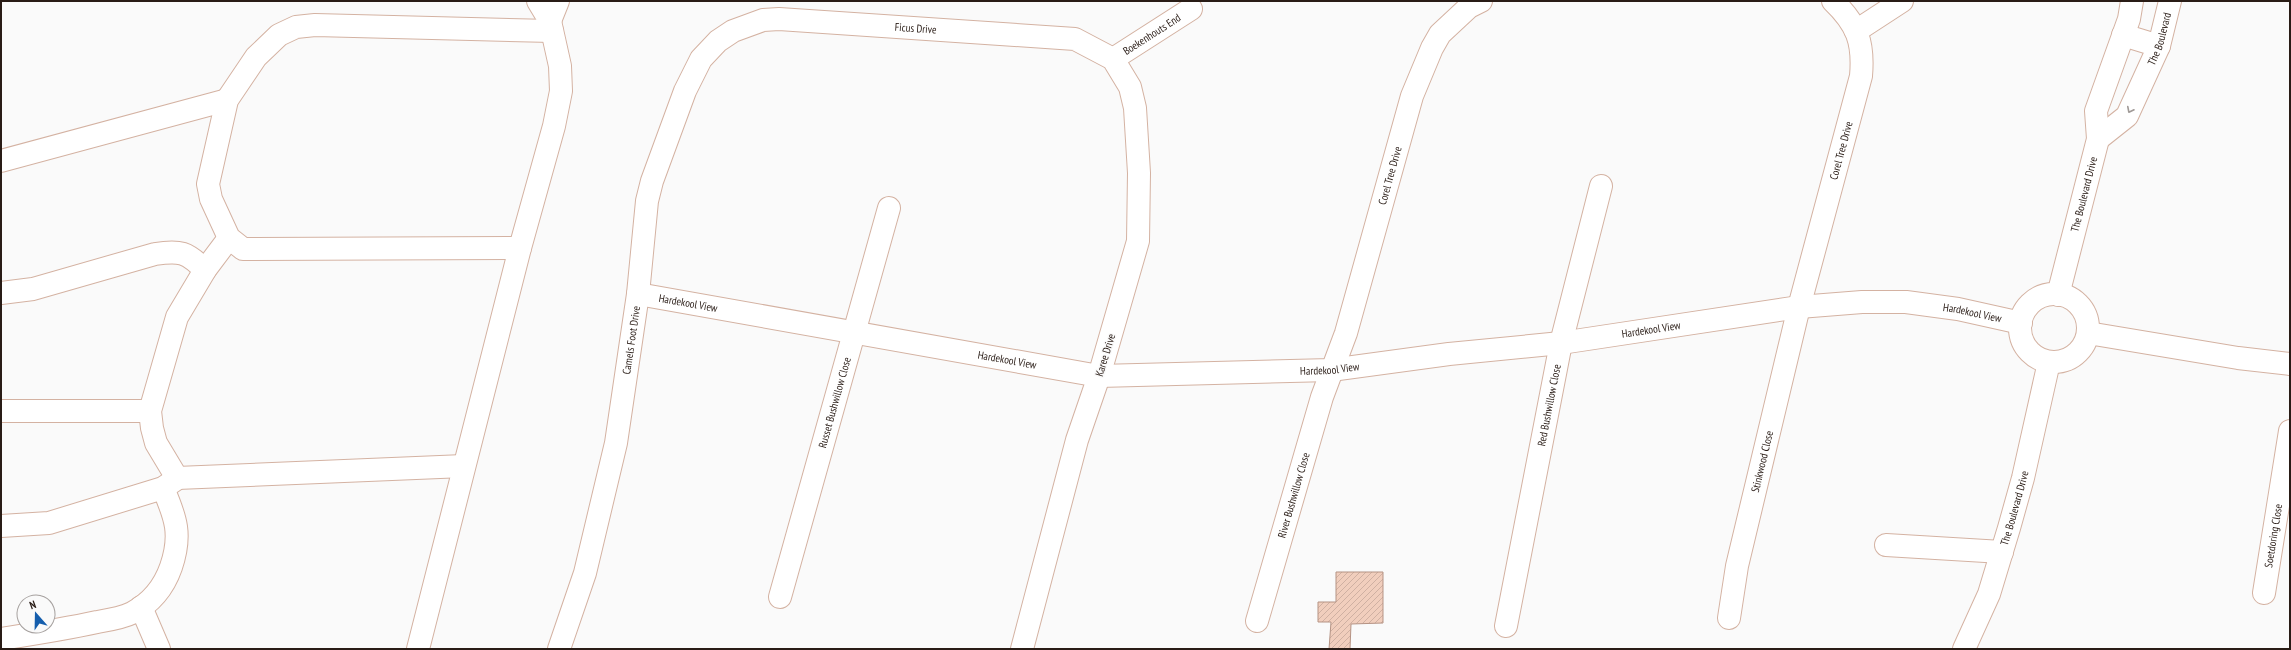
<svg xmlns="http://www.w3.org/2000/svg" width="2291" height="650" viewBox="0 0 2291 650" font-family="'PT Sans Narrow',sans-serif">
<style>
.building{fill:url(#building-hatch);stroke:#b59384}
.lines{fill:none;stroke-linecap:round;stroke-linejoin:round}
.minor-casing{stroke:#d4b2a2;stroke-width:24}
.minor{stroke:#fff;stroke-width:22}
.oneway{stroke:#9f9996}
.labels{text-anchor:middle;stroke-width:3;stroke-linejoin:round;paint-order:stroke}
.street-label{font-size:11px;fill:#291c16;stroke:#fafafa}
</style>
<defs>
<pattern id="building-hatch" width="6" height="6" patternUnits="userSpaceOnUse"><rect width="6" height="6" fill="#f1cebd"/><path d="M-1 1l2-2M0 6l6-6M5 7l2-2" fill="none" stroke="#cfb0a2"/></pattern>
</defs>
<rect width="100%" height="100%" fill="#fafafa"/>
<path class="building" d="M1336,572h47v51l-32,1 -1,25h-21l2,-27h-13v-20h18z"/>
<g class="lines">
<g class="minor-casing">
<g id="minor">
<path d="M550,21l8,-20"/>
<path d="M1856,31l46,-30"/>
<path d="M2123,35l36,11"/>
<path id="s1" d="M1113,59l78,-50"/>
<path id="s2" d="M2098,139l29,-23 32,-70 11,-45"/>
<path d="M1,161l226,-61"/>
<path d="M229,238l-24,32 -28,47 -27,94 2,17 4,15 21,35 287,-12"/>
<path d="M520,248l-277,1 -14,-11 -18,-39 -3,-15 19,-84 29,-43 23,-22 17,-8 19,-2 237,6"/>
<path d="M1,293l32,-4 122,-35c25,-4 32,-2 50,16"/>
<path id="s3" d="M638,294l461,82 232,-6 118,-16 112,-11 238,-36 63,-5h44l52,7 63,14"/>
<circle cx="2054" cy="328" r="34"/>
<path id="s4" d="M2058,295l40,-156 -2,-28 33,-92 3,-18"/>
<path d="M2088,333l150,25 52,6"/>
<path d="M1,411h149"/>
<path d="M1,526l48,-3 114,-35 12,-8"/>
<path d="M1886,545l116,7"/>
<path id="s5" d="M2264,593l26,-162"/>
<path id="s6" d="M780,597l109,-389"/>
<path d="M141,607l18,42"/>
<path id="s7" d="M1729,618l8,-52 62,-259 62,-231c3,-34 -4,-52 -28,-75"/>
<path id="s8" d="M1257,621l65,-224 24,-64 66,-237 20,-48 8,-14 29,-27 12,-6"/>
<path id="s9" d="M1506,626l55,-283 40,-157"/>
<path d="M1,639c32,-5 64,-10 96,-17 12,-2 25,-4 35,-9 19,-10 32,-26 39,-46 11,-32 5,-49 -8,-79"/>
<path d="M418,649l102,-401 34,-122 7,-35 -1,-25 -10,-45 -12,-20"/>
<path id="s10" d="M559,649l26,-76 31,-130 22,-149 9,-93 5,-20 33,-90 16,-32 17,-18 15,-10 30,-11 16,-1 296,20 38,20 17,28 5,21 4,65 -1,68 -39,135 -22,64 -55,209"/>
<path id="s11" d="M1964,649l25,-55 20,-66 14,-50 26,-116"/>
</g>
</g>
<use href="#minor" class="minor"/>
</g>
<defs><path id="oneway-chevron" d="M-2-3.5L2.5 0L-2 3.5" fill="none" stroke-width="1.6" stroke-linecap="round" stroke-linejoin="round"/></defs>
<use class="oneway" href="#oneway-chevron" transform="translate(2130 110) rotate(117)"/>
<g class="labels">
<g class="street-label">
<text dy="4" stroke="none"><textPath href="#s10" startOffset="838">Ficus Drive</textPath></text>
<text dy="4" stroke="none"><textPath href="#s1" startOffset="46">Boekenhouts End</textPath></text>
<text dy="4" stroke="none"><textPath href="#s2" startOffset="121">The Boulevard</textPath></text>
<text dy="4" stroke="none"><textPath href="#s7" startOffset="481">Corel Tree Drive</textPath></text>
<text dy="4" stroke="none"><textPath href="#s8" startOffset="465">Corel Tree Drive</textPath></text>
<text dy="4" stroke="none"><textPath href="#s4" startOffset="104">The Boulevard Drive</textPath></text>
<text dy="4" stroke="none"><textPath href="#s3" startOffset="51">Hardekool View</textPath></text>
<text dy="4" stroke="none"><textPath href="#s3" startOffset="1347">Hardekool View</textPath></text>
<text dy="4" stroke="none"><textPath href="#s3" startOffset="1023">Hardekool View</textPath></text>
<text dy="4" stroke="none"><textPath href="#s10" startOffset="318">Camels Foot Drive</textPath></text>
<text transform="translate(1105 355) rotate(-73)" y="4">Karee Drive</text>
<text dy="4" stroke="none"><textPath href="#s3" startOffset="375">Hardekool View</textPath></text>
<text dy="4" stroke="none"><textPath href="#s3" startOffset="699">Hardekool View</textPath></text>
<text dy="4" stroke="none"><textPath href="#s6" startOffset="202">Russet Bushwillow Close</textPath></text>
<text dy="4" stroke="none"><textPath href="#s9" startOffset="225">Red Bushwillow Close</textPath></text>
<text dy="4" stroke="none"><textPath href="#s7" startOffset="160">Stinkwood Close</textPath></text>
<text dy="4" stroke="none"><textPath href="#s8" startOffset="131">River Bushwillow Close</textPath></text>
<text dy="4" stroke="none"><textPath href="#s11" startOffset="150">The Boulevard Drive</textPath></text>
<text dy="4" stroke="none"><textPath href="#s5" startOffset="58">Soetdoring Close</textPath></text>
</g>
</g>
<rect width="2291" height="650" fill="none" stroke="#291c16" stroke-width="4"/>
<g transform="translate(36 614) rotate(340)"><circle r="19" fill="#fafafa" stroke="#a6a19f"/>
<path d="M0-3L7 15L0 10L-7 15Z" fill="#155ead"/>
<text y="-6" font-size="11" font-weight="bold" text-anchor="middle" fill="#291c16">N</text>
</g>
</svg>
